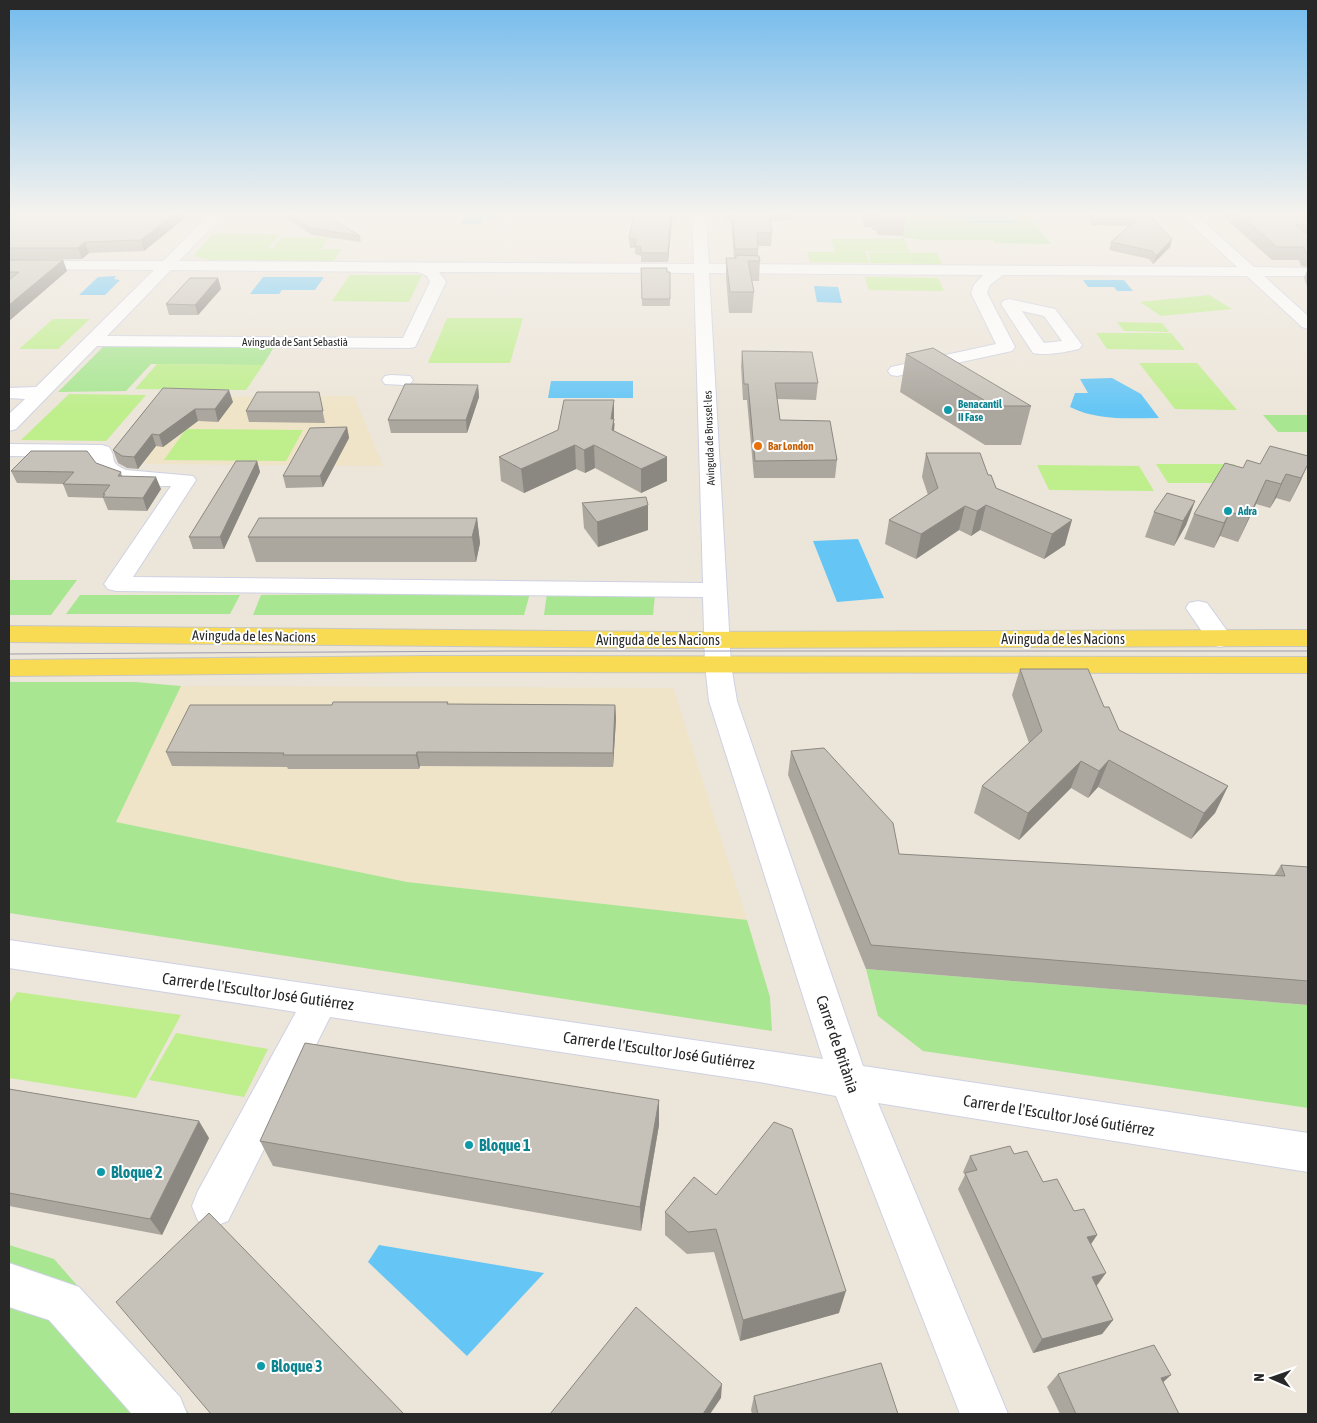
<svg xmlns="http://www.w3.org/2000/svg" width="1317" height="1423" viewBox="0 0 1317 1423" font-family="'Asap Condensed',sans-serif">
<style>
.education{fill:#efe4c7}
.green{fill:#a9e692}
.pitch{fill:#bfee8d}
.water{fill:#65c6f5}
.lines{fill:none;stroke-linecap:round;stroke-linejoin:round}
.minor-casing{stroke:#ced1e3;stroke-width:2}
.major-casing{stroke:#c7c7c7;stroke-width:2}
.minor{fill:#fff;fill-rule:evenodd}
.major{fill:#f8db52;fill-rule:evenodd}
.tram{stroke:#9c9eb4;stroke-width:1}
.wall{fill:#aba79f}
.shaded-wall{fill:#8b8882}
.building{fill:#c7c2b9;stroke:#8b8882}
.culture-dot{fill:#0f9aa8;stroke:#fff;stroke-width:2}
.food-dot{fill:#e8710a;stroke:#fff;stroke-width:2}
.labels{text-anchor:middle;stroke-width:4;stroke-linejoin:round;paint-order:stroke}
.far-street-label{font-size:11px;fill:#282828;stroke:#fff}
.far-culture-label{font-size:11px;font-weight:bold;fill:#0d838f;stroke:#fff;text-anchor:start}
.far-food-label{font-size:11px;font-weight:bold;fill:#c56008;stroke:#fff;text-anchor:start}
.street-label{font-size:14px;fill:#282828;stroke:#fff}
.near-street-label{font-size:16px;fill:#282828;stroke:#fff}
.near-culture-label{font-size:16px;font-weight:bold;fill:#0d838f;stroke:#fff;text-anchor:start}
</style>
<rect width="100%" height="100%" fill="#ece5d9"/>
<path class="education" d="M354,396l29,70 -237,-2 7,-67z
M181,686l492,2 74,232 -340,-38 -291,-60z"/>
<path class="green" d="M906,212h120l25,32 -56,-1 -2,-3h-70l-21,-3 -6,-21 12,1z
M103,347h171l-11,18 -112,-1 -25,27 -68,1z
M1263,415h45v17h-30z
M9,580h68l-26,35h-42z
M530,593l-6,22h-271l8,-20z
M547,593l108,1 -2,21h-109z
M80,595h160l-10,19h-164z
M9,682h126l46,4 -65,136 291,60 340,38 23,77 2,34 -763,-118z
M866,969l442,36v103l-385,-57 -45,-35z
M9,1245l45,14 136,155h-181z"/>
<path class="pitch" d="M213,233l67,1 -12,14h5l9,-11 47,1 -8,11h20l-7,12 -124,-1 -16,-4z
M831,239h73l6,13 -45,-1 4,12 -59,-1 -3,-10h28z
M868,252l69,1 5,11 -71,-1z
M350,275h72l-13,27 -77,-1z
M865,277l73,1 6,13 -75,-1z
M1209,295l23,14 -71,7 -21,-14z
M447,318h76l-13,45h-82z
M53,319h37l-32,30h-39z
M1117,322l45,1 7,9 -45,-1z
M1096,333h75l14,17 -78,-1z
M1139,363h58l40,47 -62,-1z
M157,364l106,1 -17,25 -111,-1z
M69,394l77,1 -40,46 -85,-1z
M186,429l117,1 -17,31 -122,-1z
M1156,464h78l15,19h-81z
M1037,465l102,1 15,25 -105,-1z
M17,992l164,23 -45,83 -127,-20v-74z
M176,1033l92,16 -24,48 -95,-17z"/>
<path class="water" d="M466,212h31l-3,7h-11l-2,5h-21z
M943,212l67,2 6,9h-46l-2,-5h-22z
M116,276l-2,3 6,1 -15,15h-26l19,-18z
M263,277h61l-9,13h-33l-3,4h-29z
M1083,280h41l9,11h-16l-3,-4h-26z
M814,286l24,1 4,16 -25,-1z
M1112,378l29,16 18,24c-31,0 -61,3 -89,-11l5,-14h13l-8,-14z
M551,381h82v17h-85z
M858,539l26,59 -47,4 -24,-61z
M379,1245l165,28 -77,83 -99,-94z"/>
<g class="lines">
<g class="minor-casing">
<path id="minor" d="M212,212h15l-48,49 515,3 -2,-52h14l3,52 528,3 -59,-55h15l61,55 54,1v8h-44l44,40v13l-6,-2 -55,-51 -244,-1 -13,10 -3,8 28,54 -3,4 -115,25 -6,-1 -3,-4 3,-4 105,-23 -25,-51 3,-8 9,-10 -274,-2 22,392 6,36 126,365 445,67v39l-430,-69 130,311h-48l-124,-318 -71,-13 -435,-66 -102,204 -15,6 -15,-6 -6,-15 6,-15 98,-179 -287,-44v-28l814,119 -114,-358 -4,-36 -2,-68 -587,-6 -8,-2 -4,-5 67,-98c-21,0 -78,1 -79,-29l-83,-1v-12l93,1 7,2c9,13 -2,14 17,23l67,6 3,4 -63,97 570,6 -9,-310 -255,-1 7,10 -29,61 -2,4 -6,1 -312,-2 -81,83 -7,2v-17l16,-15 -16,-1v-10l27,-1 118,-117 -145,-1v-8h154zM171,270l247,2 9,4 3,6 -27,56 -296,-2z
M1009,299l46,10 27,36 -3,4c-13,3 -33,7 -46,4l-32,-49 2,-3zM1022,311l22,5 18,25 -18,2z
M391,375l19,1 3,4 -3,4 -6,1 -19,-1 -3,-4 3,-4z
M1198,601l9,2 26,36 -4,6 -9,2 -9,-2 -25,-37 3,-5z
M9,1263l70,24 101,110 7,17h-55l-83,-94 -40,-13z"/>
</g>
<g class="major-casing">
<path id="major" d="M9,626l658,6 641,-2v16l-641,2 -658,-6z
M425,656l883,1v16l-883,-1 -416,4v-16z"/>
</g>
<use href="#minor" class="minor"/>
<use href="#major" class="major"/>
<path class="tram" d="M9,654l496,-3h803"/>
</g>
<path class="wall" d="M9,212h183l-48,39 -55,2 -7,6 -62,1h43l4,11 -58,50z
M280,212h41l39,24 1,6 -49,-7 -32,-21z
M634,212h44l-1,7h-5l-4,43h-27v-6l-6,-2v-6h-5l-1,-9z
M725,212h67v8l-22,1 2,12 -1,13h-13v10l2,5 -1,20h-7l2,11 -2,21h-23l-3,-35v-20h8l-3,-38h-6z
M860,212h44l2,5 -3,19 -25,-1 -2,-5h-4l-1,-3h-7z
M1081,212h65l26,27 -2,8 -17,17 -4,-5 -40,-9 2,-8 18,-16 -37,-1z
M1218,212h90v55l-7,-1 -2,-6h-27z
M641,268l29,4v34h-28z
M1308,268v21l-4,-11z
M218,278l3,11 -23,26h-29l-3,-11z
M742,351l76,32 -2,17 -39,-1 3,21 57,40 -2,18h-81l-7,-78h-4l-2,-34z
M906,354l125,52 -10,39h-36l-85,-53z
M478,385l1,12 -12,36h-76l-3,-13z
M163,388l70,14 -15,20 -20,-1 -35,26 -7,-1 -18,23 -11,-1 -9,-5 -5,-13z
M319,392l6,31 -76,-1 -3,-11z
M615,423l-1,8 53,26v24l-26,12 -46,-25 -10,5 -9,-4 -52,24 -23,-12 -2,-24z
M347,427l2,11 -26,49 -37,1 -3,-12z
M926,453l62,22 8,13 69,57 -21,14 -64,-29 -9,6 -12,-6 -43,29 -31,-15 4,-24 39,-25 -6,-18z
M1308,456l-7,24 -11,22 -14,-4 -6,10 -14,-4 -18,38 -18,-6 -6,12 -30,-9 10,-25 66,-50z
M257,461l3,11 -36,77h-31l-4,-12z
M96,463l25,9 1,4 39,13 -14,22 -39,-1 -5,-12 -35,-1 -5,-13 -46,-1 -6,-12z
M1195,501l-9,24 -12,21 -29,-9 9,-25z
M582,503l66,27 -50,17 -14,-19z
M477,518l3,25 -4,19h-220l-8,-25z
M1020,669l84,38 15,23 109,56 -13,27 -24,26 -93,-52 -10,11 -17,-10 -52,52 -45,-27 8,-27 47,-43 -17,-48z
M448,702v2l167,1 1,14 -3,48 -193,-1 -1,3h-131l-1,-2 -115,-1 -6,-14 166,-47z
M791,751l108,103 375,22 7,-11 27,2v138l-442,-36 -78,-194z
M9,1089l200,49 -47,97 -153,-29z
M659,1100v25l-18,106 -368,-65 -13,-25z
M1014,1154l83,81 -6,9 6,42 16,34 -11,14 -69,19 -75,-164 7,-14 -2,-3 7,-16z
M694,1177l145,136 -99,28 -26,-89 -27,2 -22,-19v-23z
M1058,1374l105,8 16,32h-119l-13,-27z
M754,1396l144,18h-146l-1,-4z"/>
<path class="shaded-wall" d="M176,212h16l-48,39 -3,-11z
M671,212l1,7 -4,43v-9z
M1172,239l-2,8 -17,17 3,-8z
M85,242l4,11 -7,6 -4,-11z
M63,260l4,11 -58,50v-16z
M218,278l3,11 -23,26 -3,-10z
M478,385l1,12 -12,36 -1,-13z
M229,390l4,12 -15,20 -3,-13z
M614,400v42l-1,11 -2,-34z
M195,409l3,12 -35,26 -4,-12z
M347,427l2,11 -26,49 -3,-11z
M152,434l4,12 -18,23 -4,-12z
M575,445l1,24 -52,24 -3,-24z
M594,445l1,23 -10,5 -1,-23z
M667,457v24l-26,12v-24z
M257,461l3,11 -36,77 -4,-12z
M1308,464l-7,16 -11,22 11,-24z
M1286,474l-10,24 -6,10 11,-24z
M156,477l5,12 -14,22 -4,-13z
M1266,480l-10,24 -18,38 11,-25z
M1195,501l-9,24 -12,21 9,-25z
M648,505v25l-50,17 -1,-25z
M986,505l-6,25 -9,6 6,-25z
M965,506l-6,24 -43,29 5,-25z
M1230,512l-10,24 -6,12 10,-25z
M477,518l3,25 -4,19 -4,-25z
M1072,520l-7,25 -21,14 8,-25z
M615,705l1,14 -3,48v-14z
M417,752l3,14 -1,3 -3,-14z
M1109,760l-11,27 -10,11 11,-27z
M1081,761l-10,27 -52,52 9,-27z
M1228,786l-13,27 -24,26 13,-26z
M659,1100v25l-18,106 -1,-24z
M199,1121l10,17 -47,97 -12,-16z
M1097,1235l-10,15v-13z
M1106,1273l-11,15 -3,-11z
M846,1291l-7,22 -99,28 3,-21z
M1113,1320l-11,14 -69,19 9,-14z
M1171,1375l-14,13 4,-10z
M722,1384l-1,14 -11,16h-7z"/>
<path class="building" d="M9,212h167l-35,28 -56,2 -7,6h-69z
M285,212h36l39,24 -50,-8z
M634,212h37l-3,41h-27v-6l-6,-1 1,-7h-7z
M732,212h37l3,21h-15l1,16h-23z
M879,212h25l2,5h-26z
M1089,212h57l26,27 -16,17 -4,-5 -41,-9 27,-24h-44z
M1237,212h61l10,8v5h-12l12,10v18h-2l-2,-6h-27z
M736,255l23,1 1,5h-12l6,31h-24l-4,-34h10z
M9,260h54l-54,45v-25l10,-8h-10z
M641,268h26v4h3v27h-28z
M190,278h28l-23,27 -29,-1z
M933,348l98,58h-37l-88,-52z
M742,351l70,1 6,31h-43l5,37 50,1 7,39 -82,1 -7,-77h-4z
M405,384l73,1 -12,35h-78z
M163,388l66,2 -14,19h-20l-36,26 -7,-1 -18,23 -12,-1 -9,-6z
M257,392h62l4,19h-77z
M564,400h50l-3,19h3l-2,11 55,27 -26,12 -47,-24 -10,5 -9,-5 -54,24 -22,-12 59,-27z
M347,427l-27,49h-37l27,-48z
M1270,446l38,10v8l-7,14 -15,-4 -5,10 -15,-4 -17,37 -19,-5 -6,11 -30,-9 31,-51 18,5 4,-8 13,4z
M31,451h56l9,12 25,9 -3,4 38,1 -13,21 -40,-1 2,-3h-2l7,-9 -47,-1 11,-12 -63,-1z
M926,453h54l8,22h3l5,13 76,32 -20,14 -66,-29 -9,6 -12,-5 -44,28 -32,-14 49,-32z
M236,461h21l-37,76h-31z
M1167,493l28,8 -12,20 -29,-9z
M646,497l2,8 -51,17 -15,-19z
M259,518h218l-5,19h-224z
M1020,669h68l16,38h5l10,23 109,56 -24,27 -95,-53 -10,11 -18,-10 -53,52 -46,-27 60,-55z
M333,702h115l-1,2 168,1 -2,48 -196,-1 -1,3h-133l1,-2 -118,-1 24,-47h142z
M824,748l69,75 6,31 386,22 -4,-11 27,2v114l-437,-36 -80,-194z
M305,1043l354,57 -19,107 -380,-66z
M9,1089l190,32 -49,98 -141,-26z
M774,1122l18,7 54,162 -103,29 -27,-91 -28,3 -23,-20 29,-35 22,18z
M1010,1146l4,8 13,-3 16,31 14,-3 17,32 10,-2 13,26 -10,2 19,36 -14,4 21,43 -71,19 -77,-166 12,-3 -7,-14z
M209,1213l195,201h-193l-95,-112z
M636,1307l86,77 -19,30h-153z
M1154,1345l17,30 -10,3 18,36h-103l-18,-40z
M881,1363l17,51h-140l-4,-18z"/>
<linearGradient id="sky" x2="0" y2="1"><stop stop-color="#73bbed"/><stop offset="0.52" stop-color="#f6f3ee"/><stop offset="1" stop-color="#f6f3ee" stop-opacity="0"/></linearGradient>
<rect width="1317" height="411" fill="url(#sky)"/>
<g class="culture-dot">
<circle cx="948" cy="410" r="5"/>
<circle cx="1228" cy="511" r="5"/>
<circle cx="469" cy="1145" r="5"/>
<circle cx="101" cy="1172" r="5"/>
<circle cx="261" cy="1366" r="5"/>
</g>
<circle class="food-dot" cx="758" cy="446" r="5"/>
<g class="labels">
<g class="far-street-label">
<text x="295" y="346">Avinguda de Sant Sebastià</text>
<text transform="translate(709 438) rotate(-92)" y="4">Avinguda de Brussel·les</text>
</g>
<g class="far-culture-label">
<text x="958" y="408">Benacantil<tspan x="958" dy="13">II Fase</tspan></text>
<text x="1238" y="515">Adra</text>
</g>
<g class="far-food-label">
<text x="768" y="450">Bar London</text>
</g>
<g class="street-label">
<text transform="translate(254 636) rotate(1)" y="5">Avinguda de les Nacions</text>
<text x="1063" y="644">Avinguda de les Nacions</text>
<text x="658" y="645">Avinguda de les Nacions</text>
</g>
<g class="near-street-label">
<text transform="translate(258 991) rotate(8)" y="6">Carrer de l'Escultor José Gutiérrez</text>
<text transform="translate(838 1044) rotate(71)" y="6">Carrer de Britània</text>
<text transform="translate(659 1050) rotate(8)" y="6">Carrer de l'Escultor José Gutiérrez</text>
<text transform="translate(1059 1115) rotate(9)" y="6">Carrer de l'Escultor José Gutiérrez</text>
</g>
<g class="near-culture-label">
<text x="479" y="1151">Bloque 1</text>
<text x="111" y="1178">Bloque 2</text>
<text x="271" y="1372">Bloque 3</text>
</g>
</g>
<rect width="1317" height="1423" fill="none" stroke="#282828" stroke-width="20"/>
<g transform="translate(1272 1378) rotate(272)" stroke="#ffffff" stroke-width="4" paint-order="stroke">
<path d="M0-4L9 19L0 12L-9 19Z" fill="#282828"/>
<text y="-8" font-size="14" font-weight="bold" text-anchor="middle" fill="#282828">N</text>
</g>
</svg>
